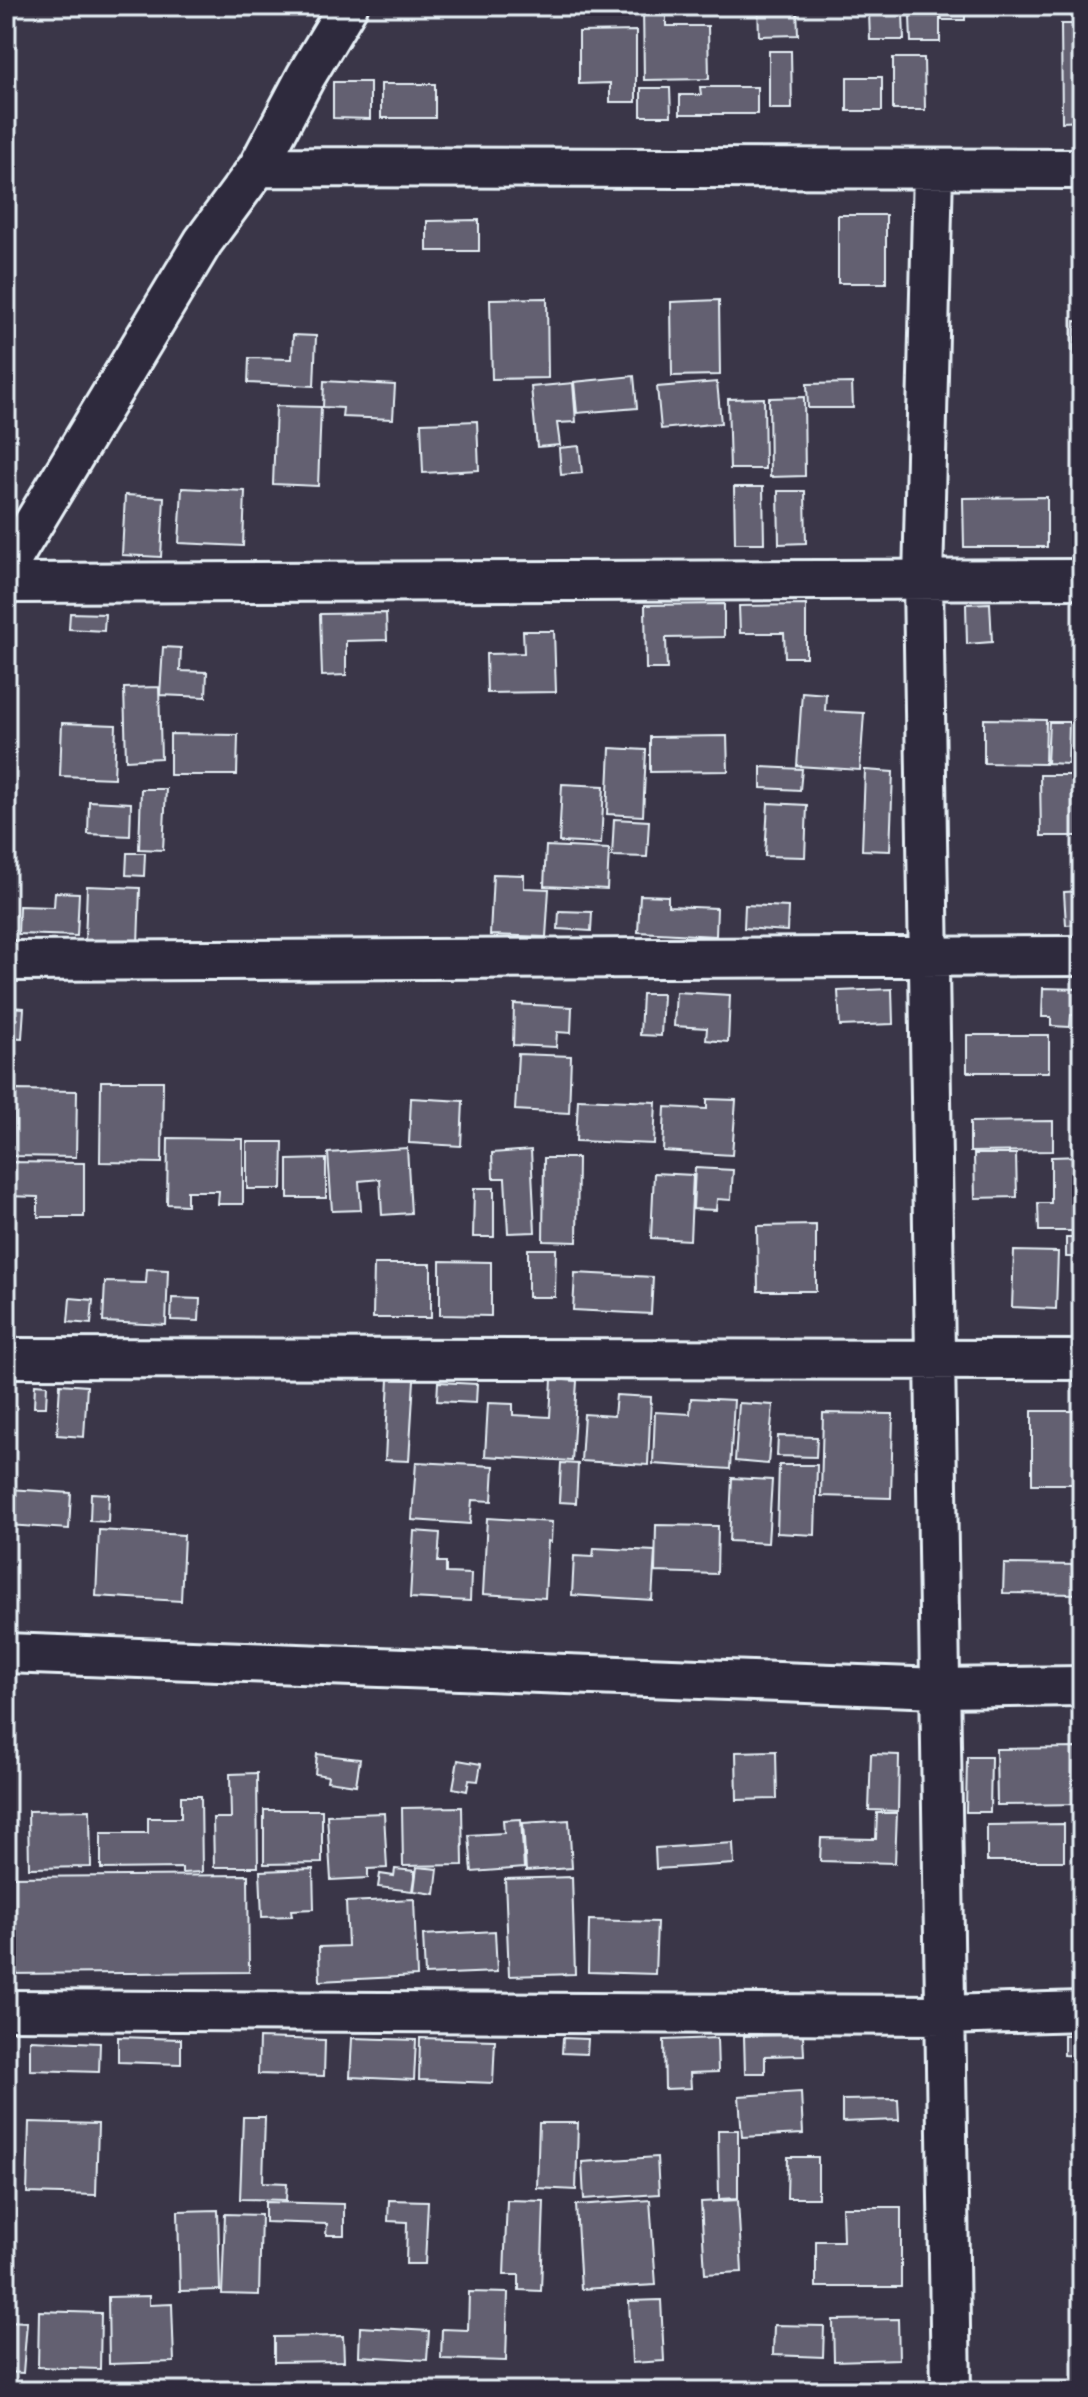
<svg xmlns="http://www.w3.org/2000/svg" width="1088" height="2397" viewBox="0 0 1088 2397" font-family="'Architects Daughter',sans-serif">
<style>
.building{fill:#636171;stroke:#e8f1f8;stroke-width:2}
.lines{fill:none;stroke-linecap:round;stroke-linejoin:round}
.street-casing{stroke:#e8f1f8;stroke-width:44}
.street{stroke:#2f2a3d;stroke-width:38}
</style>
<rect width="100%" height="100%" fill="#3a3648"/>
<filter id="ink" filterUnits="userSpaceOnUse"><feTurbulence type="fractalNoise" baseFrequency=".0125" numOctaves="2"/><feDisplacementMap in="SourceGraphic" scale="16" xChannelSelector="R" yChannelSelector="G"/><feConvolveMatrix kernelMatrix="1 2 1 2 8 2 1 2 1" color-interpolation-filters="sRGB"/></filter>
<g filter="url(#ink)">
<path class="building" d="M643,6h23v20h42l1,53 -65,1z
M758,6h39l1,29 -39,1z
M881,6h40v3h-40z
M925,6h40v14h-23l-1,-8h-16z
M869,12h34l1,28h-34z
M940,15v27h-29l-1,-26z
M1061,24h21v97l-20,1z
M636,31v71h-26v-19l-31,1v-52z
M769,51h22l1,58h-23z
M893,58h31l1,52h-32z
M847,77h35v34h-35z
M333,82h37v37l-37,-1z
M381,84h54v34h-54z
M700,87h57v27h-77v-19h21z
M641,88h29l1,28h-30z
M838,215h48v68h-48z
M479,220v31h-52v-30z
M547,298l1,80 -56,1 -2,-80z
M719,300l1,75 -48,1 -1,-74z
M1075,321l7,1v54h-9z
M293,335l23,1 -2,50 -66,-3 1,-25 43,1z
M634,376l3,32 -60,5 -3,-31z
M324,381l71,4 -2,34 -51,-2 1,-9 -20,-1z
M717,382l4,41 -60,6 -4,-42z
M573,383l3,39 -19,1 3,22 -23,2 -6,-60z
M852,383l1,25h-45l-1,-24z
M804,397l1,79 -35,1 -1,-79z
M764,398l1,71h-35l-2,-70z
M276,406l45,1 -3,79 -45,-2z
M477,421l2,49 -56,3 -2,-50z
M579,446l3,27 -21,2 -2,-27z
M734,487h29l1,56h-29z
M182,488l63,3 -2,55 -64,-3z
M778,491h27l1,52 -27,1z
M125,495l39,2 -3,60 -39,-2z
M1047,497v50h-83l-1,-49z
M990,603l2,39 -25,2 -1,-40z
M724,604v33l-58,1 1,31h-21l-1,-64z
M806,605v52h-21l-1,-24h-44l-1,-27z
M70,613l35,1 -1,17 -35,-2z
M386,613l1,27 -41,1v34l-24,1 -2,-62z
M523,631h31l2,61 -69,1 -1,-39 38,-1z
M163,647l18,1 -1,23 27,1 -1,25 -46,-2z
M159,687l2,71 -35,2 -2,-72z
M802,692l24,2 -1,17 39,2 -4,57 -63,-4z
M1073,698h9v70h-10z
M984,719l62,1 -1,44 -61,-1z
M1049,722h20l-1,42 -21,-1z
M62,723l54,2 -2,53 -54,-2z
M170,734l68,1 -1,40h-67z
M727,736l1,35 -78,1v-35z
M610,748l36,2 -3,66 -36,-2z
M761,767l41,2 -2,21 -39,-2z
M865,770l28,2 -3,79 -28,-1z
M1040,775h42v61h-41z
M562,784l42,2 -3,58 -42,-2z
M6,786h8v36h-8z
M141,789h25l-3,61 -24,-1z
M89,801l42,2 -1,33 -42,-2z
M768,803l39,2 -2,52 -40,-1z
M614,819l35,2 -2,36 -35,-1z
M546,846l63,3 -2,40 -63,-3z
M127,853h18l-1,23 -18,-1z
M493,874l31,1v13l25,1 -3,48 -56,-2z
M87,886l53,2 -2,57 -53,-2z
M1082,891v33l-16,1 -2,-33z
M55,892l24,1 -2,43 -59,-2 1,-28 35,1z
M640,895l28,1v10l49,2 -1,28 -78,-4z
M745,905l43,2 -1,24 -43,-3z
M559,911l33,1 -1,19 -33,-2z
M1043,988l39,1v26h-11l-1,12 -19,-1v-9h-9z
M892,989l1,35 -53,2 -2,-35z
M676,992l54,3 -2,47 -22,-2 1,-12 -33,-2z
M642,994h21l-2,42 -21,-1z
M514,1004l58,3 -1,26 -14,-1 -1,15 -43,-2z
M8,1007l16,1 -2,30 -16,-1z
M967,1035h82v37h-82z
M518,1054l53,2 -2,57 -54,-3z
M101,1081h62l-1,82 -62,-1z
M14,1090l63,1 -1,66 -63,-1z
M411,1098l52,3 -2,45 -52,-3z
M578,1099l78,3 -2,42 -78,-3z
M707,1099l29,1 -4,55 -69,-4 2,-44 42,2z
M1053,1121v30l-83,1v-30z
M168,1138l75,1v65h-25l1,-13h-32v14l-20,-1z
M247,1142h36l-1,47h-35z
M407,1148l4,65 -29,2 -2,-36 -21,2 2,29 -29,1 -4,-58z
M531,1150l4,82 -27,1 -3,-55h-12l-1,-25z
M974,1154h42l1,43 -42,1z
M1082,1156v75h-43l-1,-28h13v-46z
M544,1158h34l-1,84 -34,-1z
M326,1159v39h-38v-38z
M6,1162l78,1v54h-46v-20l-32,-1z
M695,1168l38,2 -2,30 -14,-1 -1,11 -23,-1z
M654,1173l39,2 -3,65 -39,-2z
M474,1188h20v49h-21z
M816,1225v66h-58l-1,-65z
M1066,1238h16v19h-16z
M528,1249h28l-1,48h-27z
M1014,1251l44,1 -2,57 -44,-2z
M440,1261l51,1v54l-51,-1z
M374,1264h57v54h-58z
M147,1269l21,1 -2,55 -63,-3 2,-40 41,1z
M575,1273l78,4 -2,37 -78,-4z
M70,1298l23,2 -2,24 -23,-2z
M172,1298l28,1 -1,22 -28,-1z
M389,1379l25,1 -5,81 -24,-1z
M552,1379l25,2 -5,80 -87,-5 3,-53 25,1v11l37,2z
M438,1382l39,2 -1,19 -39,-2z
M35,1384l12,1 -1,22h-12z
M60,1384l27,2 -3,51 -27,-2z
M616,1395l35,2 -3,68 -67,-4 3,-47 30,2z
M691,1398l43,2 -4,69 -77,-5 2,-52 35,2z
M739,1403l34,2 -5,59 -33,-3z
M1032,1411h50v73h-50z
M823,1413l70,1 -2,84 -70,-2z
M778,1436l39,1 -1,20 -39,-1z
M416,1462l78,4 -2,35 -20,-1 -2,24 -58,-4z
M561,1463l17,1 -2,39 -17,-1z
M779,1465h38l-2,70 -38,-2z
M732,1478l40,2 -4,63 -39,-2z
M9,1489l62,4 -2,36 -62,-4z
M91,1493l18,1 -1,28 -18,-1z
M487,1518l65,4 -1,20 -3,-1 -3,57 -62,-4z
M656,1525l62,1 -1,48 -62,-2z
M99,1530l85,5 -3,66 -85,-5z
M414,1531l26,2 -2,29h8v11l25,1 -1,27 -60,-3z
M594,1548l61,3 -3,49 -80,-5 2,-39 19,1z
M1004,1564l78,1v29l-79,-1z
M1082,1748v56l-85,1 -1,-56z
M776,1751l1,48 -40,1 -1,-48z
M317,1754l43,5 -4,26 -29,-4 1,-5 -13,-2z
M871,1754l28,1 -1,56 -29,-1z
M967,1757h24l-1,55h-24z
M458,1760l23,4 -3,17 -9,-1 -2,11 -14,-3z
M257,1773l1,94h-44l-1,-49h18l-1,-44z
M181,1796h20l1,76 -20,1v-5l-81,1v-36h47v-15h33z
M462,1807l1,58 -60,1 -1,-58z
M90,1810l1,57 -62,1 -1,-57z
M264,1810h58v53l-58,1z
M384,1813l3,55 -19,1v9l-37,2 -4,-65z
M877,1813h20l-2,50 -75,-2 1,-23 55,1z
M521,1819l3,49 -52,4 -3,-37 35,-2 -1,-13z
M569,1820l3,48 -46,3 -3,-48z
M1064,1824v37h-77v-36z
M1074,1824h8v36h-8z
M733,1843l1,21 -78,5 -1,-21z
M417,1867l21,2 -3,25 -21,-3z
M313,1869l1,40 -23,1 1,6 -30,1 -2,-46z
M395,1869l20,2 -3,20 -34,-4 2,-13 14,2z
M248,1875l1,97 -243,2v-97z
M572,1877l3,97 -66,2 -4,-97z
M414,1899l3,77 -97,5 -1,-34 29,-1 -2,-44z
M589,1920l68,2 -2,52 -67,-2z
M495,1931l2,41 -72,3 -2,-40z
M1073,1931h9v39l-9,1z
M803,2035l1,20 -39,1v17h-20l-1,-37z
M1064,2035h18v21l-18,-1z
M118,2037l63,2v25l-63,-2z
M259,2038l66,2 -1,36 -66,-2z
M352,2038l64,2 -2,40 -64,-3z
M420,2038l75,2 -2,43 -74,-3z
M563,2038l25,1 -1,15 -25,-1z
M717,2038l1,34 -28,1 1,15 -26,1 -1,-49z
M30,2040l70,3 -1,29 -69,-2z
M801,2092l2,42 -61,3 -3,-41z
M898,2099l1,21 -57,2v-22z
M243,2117h22l-2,65 24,1 -1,17 -46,-1z
M29,2122l69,2 -2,71 -69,-2z
M539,2123h39l-2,67 -39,-2z
M718,2130h20v68l-19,1z
M657,2157l2,37 -75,5 -2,-37z
M788,2157h30v41h-31z
M389,2200l39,1 -3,63h-19l1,-42 -19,-1z
M507,2200l37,1 -3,90 -22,-1v-15h-15z
M650,2200l6,85 -75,4 -5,-84z
M738,2200l4,72 -37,2 -4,-72z
M265,2202l79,2v31h-18l1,-11 -62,-2z
M842,2207h59v80h-85v-46h27z
M218,2210l2,80 -40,1 -2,-80z
M225,2214l36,1 -2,80 -37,-1z
M469,2292l39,1 -2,68 -65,-2 1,-30 26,1z
M149,2296v9l23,-1 2,58 -65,2 -1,-67z
M661,2300l3,61 -32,2 -3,-62z
M39,2311l62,2 -1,56 -62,-2z
M898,2319l1,40 -65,2 -1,-41z
M6,2321l21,1 -4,51 -17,-1z
M774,2325l50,1 -1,31 -50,-2z
M360,2327l69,4 -2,29 -68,-4z
M343,2336l1,25 -70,1v-25z"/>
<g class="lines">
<g class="street-casing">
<path id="street" d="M258,167l824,2
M933,170l-10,410 28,1811
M6,569l197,-327 55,-75 48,-91 42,-70
M6,583l1076,-4
M6,961l1076,-5
M6,1358l1076,2
M6,1653l933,35 143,-2
M6,2010l939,5 137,-4"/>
</g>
<use href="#street" class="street"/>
</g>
</g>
<rect width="1088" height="2397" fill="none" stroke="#2f2a3d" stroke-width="32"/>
<rect x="16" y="16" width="1056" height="2365" fill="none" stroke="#e8f1f8" stroke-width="3" filter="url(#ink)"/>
</svg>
